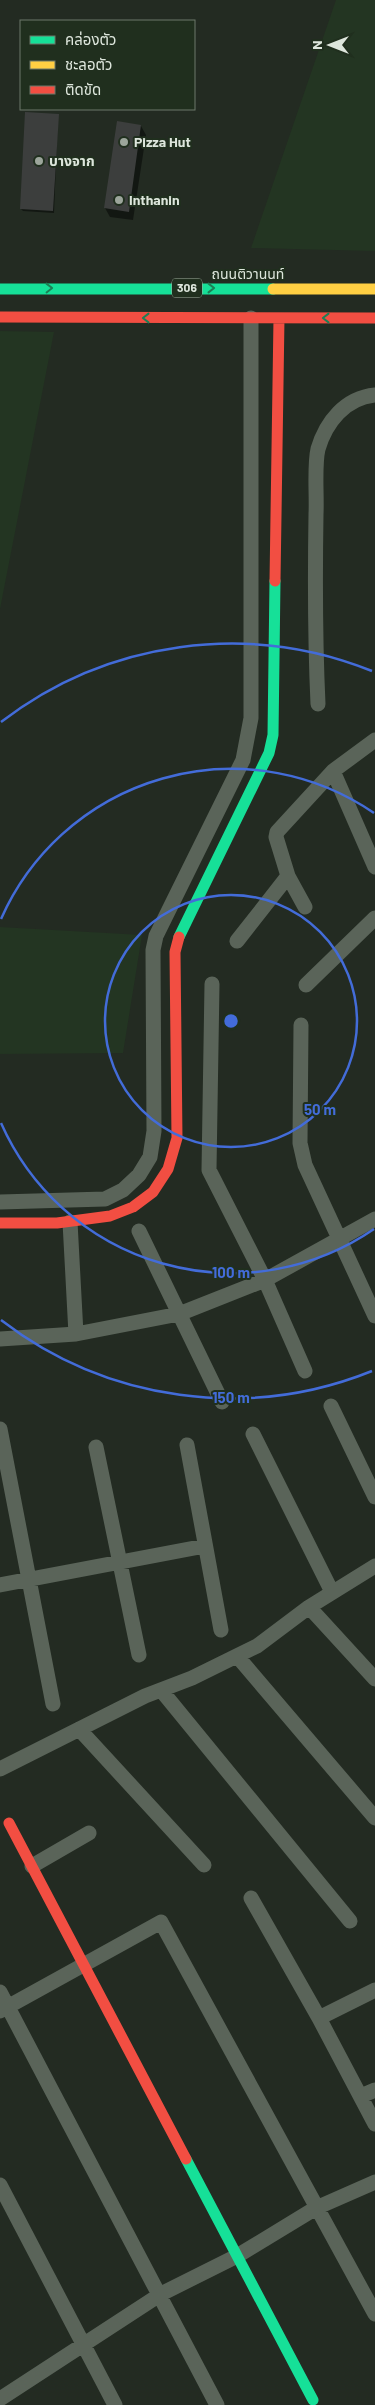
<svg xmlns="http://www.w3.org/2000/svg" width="375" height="2405" viewBox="0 0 375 2405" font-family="Barlow,'Noto Sans Thai',sans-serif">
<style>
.built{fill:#233522}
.shadow{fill:#0007}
.building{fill:#3c3e3d}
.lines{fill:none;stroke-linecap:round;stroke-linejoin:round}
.street{stroke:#5a6459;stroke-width:15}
.fast{stroke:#16e098;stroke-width:11}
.slow{stroke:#ffcf43;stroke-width:11}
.jam{stroke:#f24e42;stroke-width:11}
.oneway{stroke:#1c7f55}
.ring{fill:none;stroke:#436cd9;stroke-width:2.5}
.poi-dot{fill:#9ca59b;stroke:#202f1e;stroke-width:2}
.labels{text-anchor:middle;stroke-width:4;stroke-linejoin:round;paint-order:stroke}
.shield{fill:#202f1e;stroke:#a4afa3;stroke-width:1}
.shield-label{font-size:12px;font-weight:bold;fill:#dde6dc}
.poi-label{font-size:14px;font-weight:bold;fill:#dde6dc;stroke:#202f1e;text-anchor:start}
.street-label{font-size:14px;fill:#dde6dc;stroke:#202f1e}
.centre{fill:#436cd9;stroke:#202f1e;stroke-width:2.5}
.ring-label{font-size:15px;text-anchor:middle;font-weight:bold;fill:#436cd9;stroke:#202f1e;stroke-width:4;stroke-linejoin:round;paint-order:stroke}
</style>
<rect width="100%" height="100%" fill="#232b22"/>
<path class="built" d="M336,0h39v251l-124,-3z
M0,331l54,1 -54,277z
M0,927l142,8 -19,118 -123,1z"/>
<path class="shadow" d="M58,115l-4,98 -31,-2 -2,-2z
M118,122l23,4 5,9 -13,85 -23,-3 -5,-9z"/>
<path class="building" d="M25,112l34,2 -6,97 -33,-2z
M117,121l24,4 -12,87 -25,-4z"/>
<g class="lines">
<path class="street" d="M318,704c-3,-64 -3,-127 -2,-190 1,-19 -2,-48 2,-65 8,-27 27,-51 57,-54
M333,771l42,96
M305,907l-17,-31 -12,-39 1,-5 56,-61 42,-31
M237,941l51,-65
M212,984l-3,186 56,110 40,91
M306,985l69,-67
M301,1025l-1,118 5,22 70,151
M0,1202l105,-3 18,-9 16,-15 11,-18 4,-26 -1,-181 3,-14 87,-176 8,-42v-400
M70,1222l6,112
M139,1231l83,171
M0,1339l76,-5 103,-20 86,-34 110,-61
M331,1406l44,91
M0,1429l53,275
M253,1434l79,158
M187,1445l34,185
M96,1447l43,208
M0,1585l205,-39
M309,1607l66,72
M237,1656l138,162
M161,1690l189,231
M79,1729l125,136
M0,1769l145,-73 47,-18 65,-32 52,-39 66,-41
M32,1866l57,-33
M251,1898l68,120 56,106
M0,1992l217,413
M0,2011l161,-89 214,392
M319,2018l56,-28
M361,2096l14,-6
M0,2185l115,220
M0,2399l161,-105 76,-38 79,-48 59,-26"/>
<path class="fast" d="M0,289h273
M179,937l90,-184 4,-18 2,-154
M186,2159l127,241"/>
<path class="slow" d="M273,289h102"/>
<path class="jam" d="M0,317l375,1
M275,581l4,-263
M0,1223h57l53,-7 23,-9 20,-15 15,-23 9,-31 -2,-186 4,-15
M9,1823l177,336"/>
</g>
<defs><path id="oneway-chevron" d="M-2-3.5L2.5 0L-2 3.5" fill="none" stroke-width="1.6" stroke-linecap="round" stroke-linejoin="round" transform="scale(1.25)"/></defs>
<g class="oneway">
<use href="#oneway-chevron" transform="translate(49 288) rotate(-1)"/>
<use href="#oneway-chevron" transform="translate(211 288)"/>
<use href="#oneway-chevron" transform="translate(146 318) rotate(-180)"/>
<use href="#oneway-chevron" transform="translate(326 318) rotate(180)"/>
</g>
<g class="ring">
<circle cx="231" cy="1021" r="126"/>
<path d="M374 1229A252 252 0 0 1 1 1123M1 919A252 252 0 0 1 374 813"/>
<path d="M372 1371A377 377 0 0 1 1 1320M1 722A377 377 0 0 1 372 671"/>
</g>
<g class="poi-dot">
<circle cx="124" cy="142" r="5"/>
<circle cx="39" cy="161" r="5"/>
<circle cx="119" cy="200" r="5"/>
</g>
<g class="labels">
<rect class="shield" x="172" y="278.5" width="30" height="19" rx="4"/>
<g class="shield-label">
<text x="187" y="292">306</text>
</g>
<g class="poi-label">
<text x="134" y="147">Pizza Hut</text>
<text x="49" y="166">บางจาก</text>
<text x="129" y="205">Inthanin</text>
</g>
<g class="street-label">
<text x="248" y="279">ถนนติวานนท์</text>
</g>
</g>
<circle cx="231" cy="1021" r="8" class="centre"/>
<g class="ring-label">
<text x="320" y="1115">50 m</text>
<text x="231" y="1278">100 m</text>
<text x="231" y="1403">150 m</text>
</g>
<rect x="20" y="20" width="175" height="90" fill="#202f1e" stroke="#6c786a"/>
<rect x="30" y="36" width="25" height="8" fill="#16e098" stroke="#6c786a"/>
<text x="65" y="45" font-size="15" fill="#dde6dc">คล่องตัว</text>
<rect x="30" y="61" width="25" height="8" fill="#ffcf43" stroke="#6c786a"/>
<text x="65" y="70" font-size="15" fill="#dde6dc">ชะลอตัว</text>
<rect x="30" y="86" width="25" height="8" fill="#f24e42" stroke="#6c786a"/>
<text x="65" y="95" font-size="15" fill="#dde6dc">ติดขัด</text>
<g transform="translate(330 45) rotate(270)" stroke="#202f1e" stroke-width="4" paint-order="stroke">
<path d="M0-4L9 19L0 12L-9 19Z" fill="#dde6dc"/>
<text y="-8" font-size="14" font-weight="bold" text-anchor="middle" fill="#dde6dc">N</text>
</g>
</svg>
